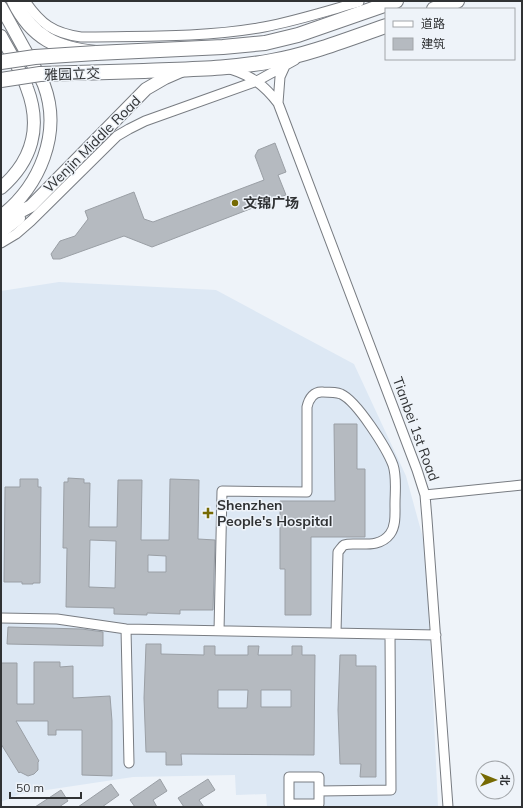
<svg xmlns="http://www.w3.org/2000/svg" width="523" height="808" viewBox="0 0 523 808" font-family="Mulish,'Noto Sans SC',sans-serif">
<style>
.built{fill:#dde8f4}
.building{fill:#b5bac0;stroke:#9a9fa5;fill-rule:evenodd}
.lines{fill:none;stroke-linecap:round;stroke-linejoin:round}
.minor-casing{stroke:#787c82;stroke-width:11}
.major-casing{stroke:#787c82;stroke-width:14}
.highway-casing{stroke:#787c82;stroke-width:16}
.minor{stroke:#fff;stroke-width:9}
.major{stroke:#fff;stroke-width:12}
.highway{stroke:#fff;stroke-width:14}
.highway-bridge-casing{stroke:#787c82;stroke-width:16;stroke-linecap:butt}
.highway-bridge{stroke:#fff;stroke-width:14}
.poi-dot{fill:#766a03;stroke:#eef3f9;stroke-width:1.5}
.labels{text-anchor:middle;stroke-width:3;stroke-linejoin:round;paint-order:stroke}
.street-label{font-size:14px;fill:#303234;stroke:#eef3f9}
.poi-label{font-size:14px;font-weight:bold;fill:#303234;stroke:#eef3f9;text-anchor:start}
</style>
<rect width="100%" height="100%" fill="#eef3f9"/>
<path class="built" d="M59,282l157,8 138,74 52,112 20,73 12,258h-171l-1,-13 -30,1 -1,-20 -102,2 -113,17 -19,8v-511z"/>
<path class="building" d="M275,143l11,29 -8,3 8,20 -134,52 -28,-11 -64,23h-7l-2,-5 9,-13 15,-5 13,-17 -3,-8 49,-19 10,27 9,3 111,-42 -9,-24 3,-6z
M334,424h23v45h8v68h-54v78h-26v-46h-5v-68h55z
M68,478l16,1v4h6l-1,44h28l1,-47h24l-1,60h28l1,-61 29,1 -1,59 17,1 -2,70h-33v4l-33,-1v2l-33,-1v-6l-48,-1 1,-59h-4l1,-66h4zM90,540l26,1 -1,47 -26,-1zM148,555l18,1v16h-18z
M20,479h18v8h3l-1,96h-7v1h-11v-2h-18l1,-95h15z
M8,627l74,2 21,3v14l-96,-2z
M146,644h15v10l43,1v-9h11v9h33v-9h11l-1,9h34v-9h10v9h13l-1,100 -133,-1 1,11h-16v-13h-20l-2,-54zM218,690h30l-1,18h-29zM261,690h30v17h-30z
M340,655h16v11h20v111h-16l1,-13h-21l-2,-54z
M34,662h26v5l13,-1v32l37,-2 2,25v55l-30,-1v-45h-26v5h-8v-14h-32l23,40 -1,1v8l-4,4 -6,2 -8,-4 -1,1 -18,-29v-81h16v41h17z
M160,779l7,12 -14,9 4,7h-22l-5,-7z
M208,779l7,11 -16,10 5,7h-20l-6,-9z
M111,784l8,11 -17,12h-24z
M61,790l7,11 -9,6h-24z"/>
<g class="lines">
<g class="minor-casing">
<path id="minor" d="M25,1c16,23 28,32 56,36 61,-1 123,1 183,-10 32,-6 63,-16 95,-25
M230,69c22,7 34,16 48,34l139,367 8,25 2,24 21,288
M278,103l2,-26 5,-11
M1,243l15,-9 15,-13 86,-85 12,-7 16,-8 112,-40 38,-21
M425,495l97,-10
M1,618l56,1 69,10 310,6
M126,629l3,134
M219,631l3,-140 85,1v-85c2,-9 7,-16 16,-15 6,0 13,0 18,2 16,7 46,55 52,71 4,12 2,27 2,39 0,10 1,22 -5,30 -9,12 -23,10 -37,10 -2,0 -6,0 -9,1 -2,1 -4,5 -6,7l-2,81
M289,777h30v27h-30z
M319,791l72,-1 -1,-155"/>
</g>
<g class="major-casing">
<path id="major" d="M1,7c10,18 20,36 30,54 4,8 10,16 13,24 18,48 -4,101 -43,131
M1,36c9,17 20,34 26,52 15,39 5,73 -26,100
M1,222l30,-16 115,-117 19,-11 16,-7
M1,232l18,-14"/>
</g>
<g class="highway-casing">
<path id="highway" d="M14,1c18,37 43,48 82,52l127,-6 42,-4 33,-8 98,-34
M434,9l23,-8
M144,71c43,-2 86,-2 128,-10 39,-7 76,-22 114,-35"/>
</g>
<use href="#minor" class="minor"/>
<use href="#major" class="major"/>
<use href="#highway" class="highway"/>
<g class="highway-bridge-casing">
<path id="highway-bridge" d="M1,62l34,-5 61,-4
M1,80l39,-6 104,-3"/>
</g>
<use href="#highway-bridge" class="highway-bridge"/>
</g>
<g class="poi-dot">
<circle cx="235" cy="203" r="4"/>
<path d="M206 507h4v4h4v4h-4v4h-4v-4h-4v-4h4z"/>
</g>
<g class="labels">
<g class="street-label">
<text transform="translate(72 74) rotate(-2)" y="5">雅园立交</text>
<text transform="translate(92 144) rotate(-45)" y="5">Wenjin Middle Road</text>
<text transform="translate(416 429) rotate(70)" y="5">Tianbei 1st Road</text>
</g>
<g class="poi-label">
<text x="243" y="208">文锦广场</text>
<text x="217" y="510">Shenzhen<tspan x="217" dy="16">People's Hospital</tspan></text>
</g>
</g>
<rect width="523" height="808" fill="none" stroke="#303234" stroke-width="4"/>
<rect x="385" y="8" width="130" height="52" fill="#eef3f9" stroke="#a2a6aa"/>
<rect x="393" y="21" width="20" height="6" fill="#ffffff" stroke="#a2a6aa"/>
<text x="421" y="28" font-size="12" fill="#303234">道路</text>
<rect x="393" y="38" width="20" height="12" fill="#b5bac0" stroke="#a2a6aa"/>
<text x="421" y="48" font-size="12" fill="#303234">建筑</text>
<g transform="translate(495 780) rotate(91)"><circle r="19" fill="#eef3f9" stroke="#a2a6aa"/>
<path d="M0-3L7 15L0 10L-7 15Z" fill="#766a03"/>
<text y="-6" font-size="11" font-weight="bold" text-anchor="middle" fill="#303234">北</text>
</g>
<path d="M10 792v6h71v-6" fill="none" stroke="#303234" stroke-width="2"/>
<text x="16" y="792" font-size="12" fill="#303234" stroke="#eef3f9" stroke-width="3" paint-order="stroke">50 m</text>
</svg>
